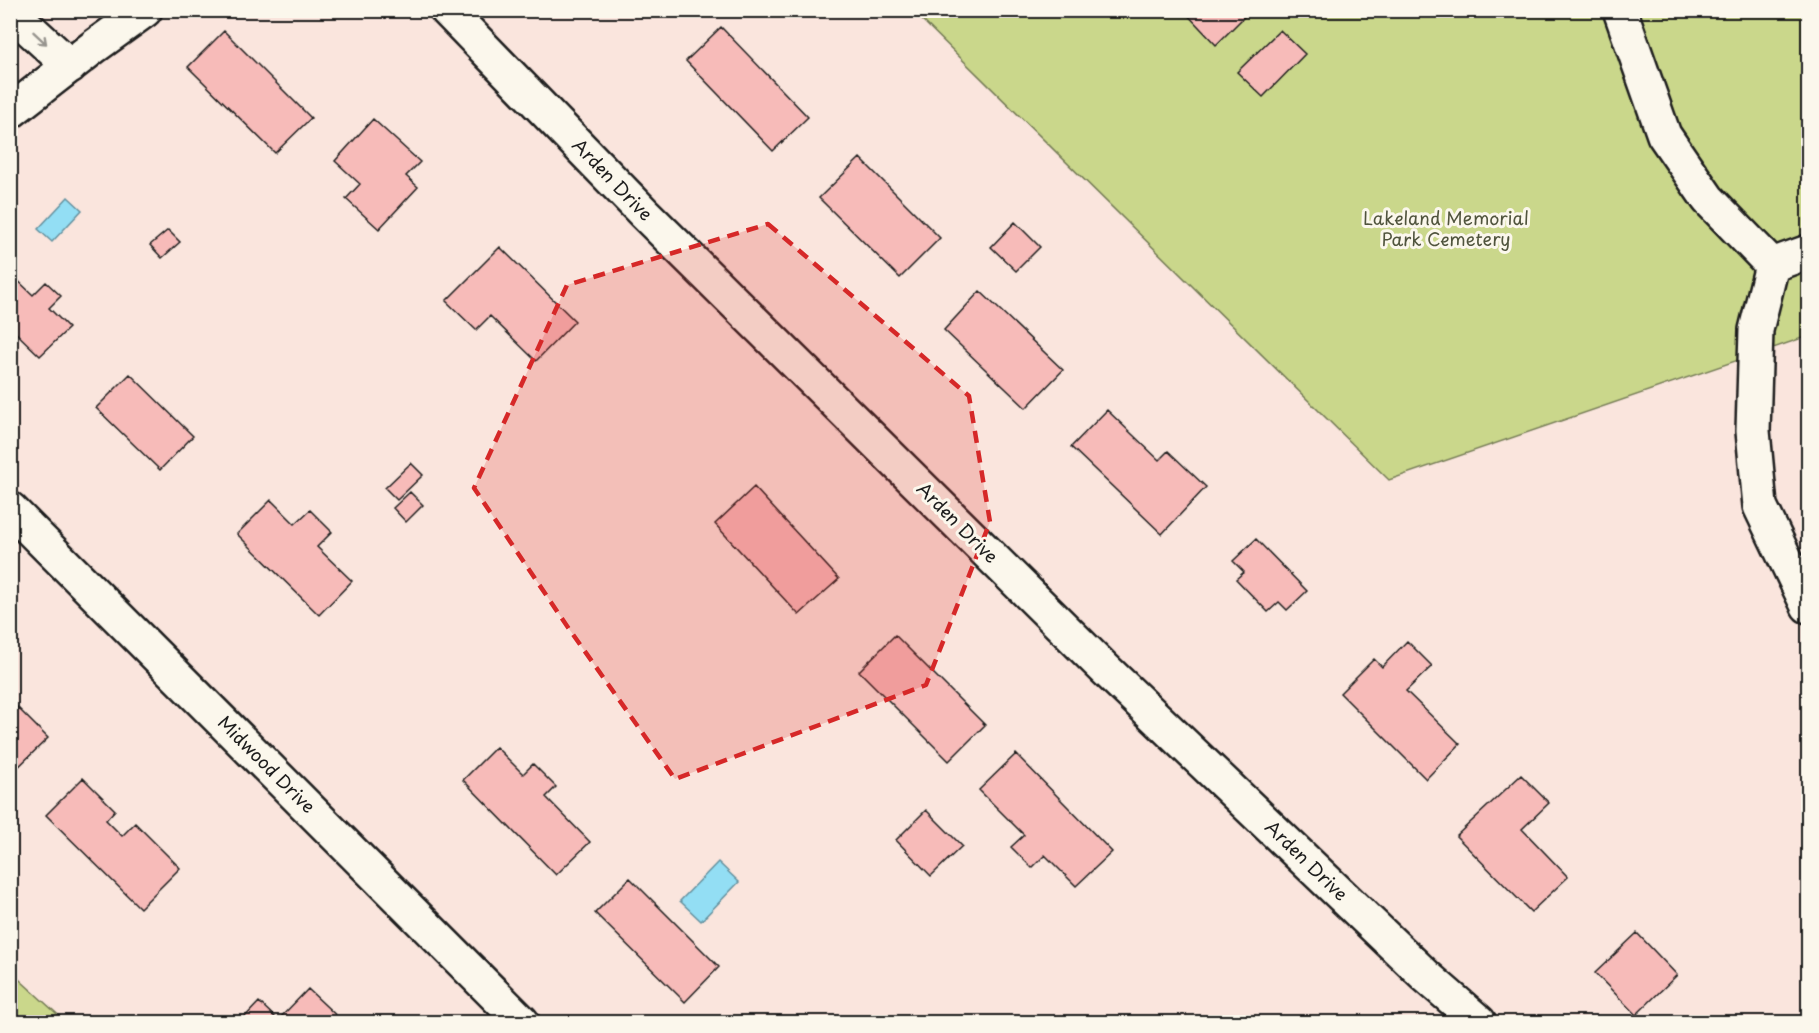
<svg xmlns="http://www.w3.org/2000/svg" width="1819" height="1033" viewBox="0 0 1819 1033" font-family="'Playpen Sans',sans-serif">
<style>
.green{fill:#cad78b;stroke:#737a54;stroke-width:1.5}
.water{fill:#93def4;stroke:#63909e;stroke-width:1.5}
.building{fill:#f7bbb9;stroke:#1c1c1c;stroke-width:1.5}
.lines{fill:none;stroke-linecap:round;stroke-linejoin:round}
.minor-casing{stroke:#1c1c1c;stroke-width:38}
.minor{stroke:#fbf7ec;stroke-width:33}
.oneway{stroke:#97948e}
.marked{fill:#d62828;fill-opacity:0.2;stroke:#d62828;stroke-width:4.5;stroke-dasharray:12 8;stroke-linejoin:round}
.labels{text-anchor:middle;stroke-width:6;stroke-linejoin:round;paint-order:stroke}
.street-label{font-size:18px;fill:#1c1c1c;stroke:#fbf7ec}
.park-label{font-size:18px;fill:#50543d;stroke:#fbf7ec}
</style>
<rect width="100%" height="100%" fill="#fae5dd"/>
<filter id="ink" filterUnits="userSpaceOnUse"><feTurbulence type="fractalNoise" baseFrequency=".0167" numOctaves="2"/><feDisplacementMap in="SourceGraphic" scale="12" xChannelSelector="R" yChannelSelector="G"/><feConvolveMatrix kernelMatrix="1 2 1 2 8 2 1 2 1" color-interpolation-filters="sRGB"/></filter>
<g filter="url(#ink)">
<path class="green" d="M913,11h895v325l-419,144z
M10,972h1l55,50h-55z"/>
<path class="water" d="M68,197l14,13 -30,32 -14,-13z
M718,862l21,20 -38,39 -21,-20z"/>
<path class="building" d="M1183,10h68l-35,35z
M721,27l87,90 -35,34 -87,-90z
M1280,30l25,24 -42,43 -26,-25z
M224,31l87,87 -36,35 -87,-86z
M373,119l47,43 -14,14 12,11 -39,42 -33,-30 14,-15 -25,-23z
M860,158l80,80 -40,40 -81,-80z
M1015,222l25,25 -24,24 -25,-24z
M168,230l12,12 -18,16 -12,-13z
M500,247l75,74 -39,40 -46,-45 -14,14 -30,-29z
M10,273l23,22 13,-13 15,14 -12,12 20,20 -29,28 -30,-29z
M980,291l83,79 -37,38 -82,-78z
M130,374l63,62 -33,34 -64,-62z
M1107,410l52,50 9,-9 38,36 -44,47 -91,-87z
M411,463l12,12 -26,25 -12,-12z
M754,487l85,92 -40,36 -84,-91z
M410,492l13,13 -17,17 -13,-14z
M271,500l24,24 15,-14 22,22 -15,15 35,34 -33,34 -82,-81z
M1256,539l51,52 -20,19 -8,-8 -11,10 -32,-33 8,-7 -11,-11z
M895,635l90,90 -36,36 -90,-90z
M1407,641l25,25 -26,25 54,53 -34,35 -86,-86 34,-34 8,8z
M10,700l38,38 -38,37z
M496,747l27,27 10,-10 23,23 -10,10 44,45 -34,33 -93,-95z
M1016,754l96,98 -36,34 -31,-31 -13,13 -21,-21 13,-12 -45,-45z
M1521,775l28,28 -27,26 46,48 -37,35 -75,-76z
M83,778l32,32 -9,10 16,16 13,-13 45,45 -40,40 -94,-93z
M926,810l36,36 -31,30 -35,-36z
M630,878l89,89 -34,35 -90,-89z
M1637,933l40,42 -41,40 -41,-42z
M308,989l35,33h-103l19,-20 19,18z"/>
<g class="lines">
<g class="minor-casing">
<path id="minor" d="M447,10l197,203 461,456 321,307 53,46
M1620,10l44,125 44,64 64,66
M10,11l60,55
M10,112l85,-66 50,-36
M1772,265l-16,65 -3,101 7,75 48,100
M1772,265l36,-13
M10,509l512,513"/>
</g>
<use href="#minor" class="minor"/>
</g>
<defs><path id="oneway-shaft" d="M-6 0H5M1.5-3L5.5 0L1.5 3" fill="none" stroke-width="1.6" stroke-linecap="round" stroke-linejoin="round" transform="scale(1.5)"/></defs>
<use class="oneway" href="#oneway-shaft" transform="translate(40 38) rotate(43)"/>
</g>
<path class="marked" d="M768,224l201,172 21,126 -64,163 -251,94 -108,-153 -93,-138 93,-203z"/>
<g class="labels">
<g class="street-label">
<text transform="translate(612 180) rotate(46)" y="6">Arden Drive</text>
<text transform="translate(957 523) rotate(45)" y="6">Arden Drive</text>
<text transform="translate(266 765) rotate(45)" y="6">Midwood Drive</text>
<text transform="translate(1306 861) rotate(44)" y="6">Arden Drive</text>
</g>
<g class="park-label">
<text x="1446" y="225">Lakeland Memorial<tspan x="1446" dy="21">Park Cemetery</tspan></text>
</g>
</g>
<rect width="1819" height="1033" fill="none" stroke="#fbf7ec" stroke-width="36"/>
<rect x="18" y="18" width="1783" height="997" fill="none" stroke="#1c1c1c" stroke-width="2" filter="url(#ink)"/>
</svg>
